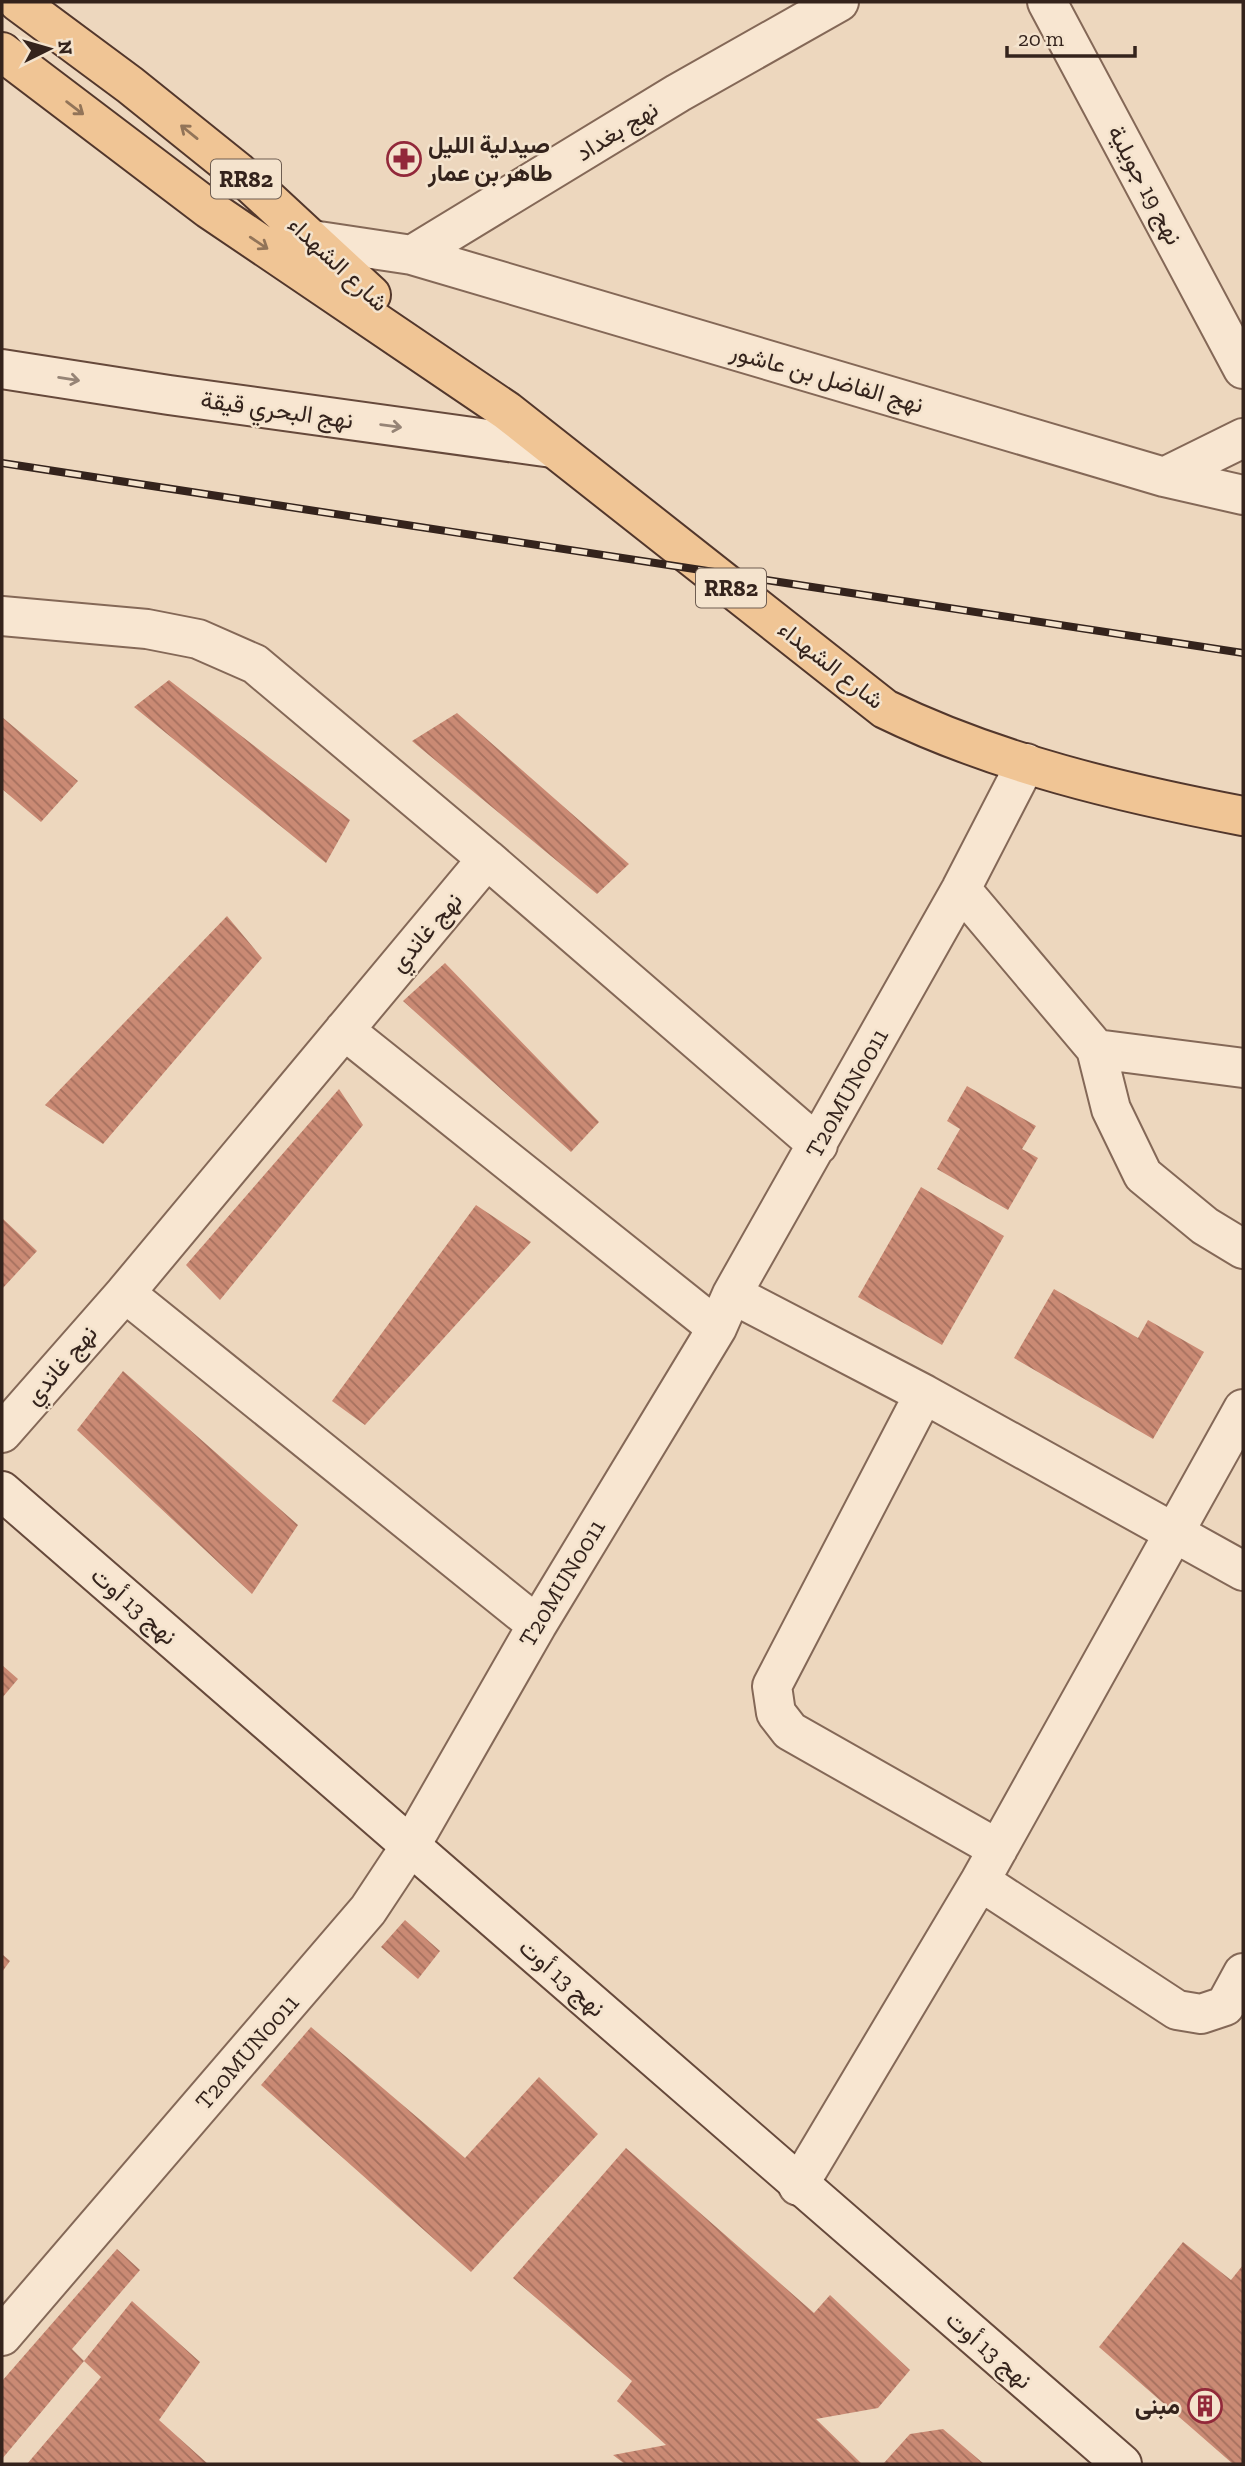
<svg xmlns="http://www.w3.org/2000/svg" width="1245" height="2466" viewBox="0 0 1245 2466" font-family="'Zilla Slab',Vazirmatn,serif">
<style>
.building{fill:url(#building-back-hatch)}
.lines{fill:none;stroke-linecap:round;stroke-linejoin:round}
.street-casing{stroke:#846857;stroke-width:42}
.secondary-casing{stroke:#66493b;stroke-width:42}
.primary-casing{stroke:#52372c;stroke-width:42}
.street{stroke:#f8e6d1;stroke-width:38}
.secondary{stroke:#f8e6d1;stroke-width:38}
.primary{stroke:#f0c595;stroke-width:38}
.rail-casing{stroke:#34231c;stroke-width:8}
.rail{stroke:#f4e3cd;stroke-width:5;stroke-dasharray:16;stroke-linecap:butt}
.oneway{stroke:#927458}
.oneway2{stroke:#968476}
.labels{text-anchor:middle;stroke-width:5;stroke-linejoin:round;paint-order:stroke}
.shield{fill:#f4e3cd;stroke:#6e5d51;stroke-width:2}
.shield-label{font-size:23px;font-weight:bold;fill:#34231c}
.street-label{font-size:24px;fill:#34231c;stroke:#f4e3cd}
.poi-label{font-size:24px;font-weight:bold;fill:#34231c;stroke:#f4e3cd;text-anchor:start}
</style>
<defs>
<pattern id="building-back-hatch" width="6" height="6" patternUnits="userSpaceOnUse" patternTransform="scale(1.75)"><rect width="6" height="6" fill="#ca8a74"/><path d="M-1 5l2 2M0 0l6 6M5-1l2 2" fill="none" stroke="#a5705e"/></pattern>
</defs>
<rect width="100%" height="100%" fill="#edd7be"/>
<path class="building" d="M169,680l181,140 -24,43 -192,-156z
M457,713l172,151 -32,30 -185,-153z
M2,717l76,64 -37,41 -39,-33z
M227,916l35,42 -159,186 -58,-39z
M445,963l154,159 -28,30 -168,-151z
M967,1086l69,40 -14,23 16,9 -30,52 -71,-41 23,-40 -13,-8z
M339,1089l24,36 -143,175 -34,-35z
M921,1187l83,49 -62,109 -84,-48z
M476,1205l55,37 -166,183 -33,-24z
M2,1218l35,33 -35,38z
M1054,1289l84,49 10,-18 56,32 -51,87 -139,-81z
M123,1371l175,154 -46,69 -175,-164z
M2,1665l16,14 -16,19z
M405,1920l35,31 -22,28 -37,-32z
M2,1954l8,7 -8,11z
M311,2027l154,131 74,-81 59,57 -127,138 -210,-187z
M626,2148l188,165 16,-18 80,75 -32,38 -62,11 46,45h-237l-12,-9 53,-10 -49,-44 15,-20 -119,-103z
M1183,2242l48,38 12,-15v199h-10l-134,-117z
M117,2249l23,21 -68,79 12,12 -82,98v-78z
M132,2301l68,61 -41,58 49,44h-181l74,-87 -17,-16z
M943,2429l41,35h-101l27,-30z"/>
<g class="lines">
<g class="street-casing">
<path id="street" d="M1047,2l196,367
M312,240l100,15 266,-162 161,-91
M412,255l752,222 79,18
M1164,477l79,-39
M2,616l145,13 51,10 57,25 232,195 -362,434 -123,140
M487,859l331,286
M961,889l135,160 147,19
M344,1030l373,298
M1096,1049l15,60 32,66 62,51 38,23
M125,1293l412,332
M732,1294l192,100 319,177
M924,1394l-152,292 4,27 14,18 208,118
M980,1881l197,129 24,4 24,-8 18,-33
M798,2186l182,-305 263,-472
M2,2336l366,-426 43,-65 126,-220 180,-297 15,-34 229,-405 65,-126"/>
</g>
<g class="secondary-casing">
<path id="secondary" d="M2,369l167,26 383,53
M2,1491l1120,973"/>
</g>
<g class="primary-casing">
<path id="primary" d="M18,2l112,83 107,86 134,124
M2,52l207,157 298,202 378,298c111,54 237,84 358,107"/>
</g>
<use href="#street" class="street"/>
<use href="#secondary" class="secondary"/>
<use href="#primary" class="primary"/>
<g class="rail-casing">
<path id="rail" d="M2,463l1241,190"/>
</g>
<use href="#rail" class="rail"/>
</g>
<defs><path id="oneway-shaft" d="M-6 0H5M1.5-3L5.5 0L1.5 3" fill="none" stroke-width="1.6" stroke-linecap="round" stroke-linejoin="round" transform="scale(1.75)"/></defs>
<g class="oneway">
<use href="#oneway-shaft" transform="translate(75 108) rotate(37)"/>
<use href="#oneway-shaft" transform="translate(189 132) rotate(-141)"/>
<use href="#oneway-shaft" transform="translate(259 243) rotate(34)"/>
</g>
<g class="oneway2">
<use href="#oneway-shaft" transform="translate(69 379) rotate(9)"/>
<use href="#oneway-shaft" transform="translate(391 426) rotate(8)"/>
</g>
<defs>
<g id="pharmacy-ring" transform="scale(1.75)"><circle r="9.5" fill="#f4e3cd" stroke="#92283a" stroke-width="1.5"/><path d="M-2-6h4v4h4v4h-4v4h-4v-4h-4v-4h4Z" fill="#92283a"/></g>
<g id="building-ring" transform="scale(1.75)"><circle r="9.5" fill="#f4e3cd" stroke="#92283a" stroke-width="1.5"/><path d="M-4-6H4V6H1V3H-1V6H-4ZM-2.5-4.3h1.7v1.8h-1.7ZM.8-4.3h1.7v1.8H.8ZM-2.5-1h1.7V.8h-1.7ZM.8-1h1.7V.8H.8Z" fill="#92283a"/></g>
</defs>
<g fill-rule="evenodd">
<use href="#pharmacy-ring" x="404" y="159"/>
<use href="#building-ring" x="1205" y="2406"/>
</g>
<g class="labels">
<g class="shield">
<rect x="211" y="159.5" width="70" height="39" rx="5"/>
<rect x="696" y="568.5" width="70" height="39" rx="5"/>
</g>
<g class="shield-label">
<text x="246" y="187">RR82</text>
<text x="731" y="596">RR82</text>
</g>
<g class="street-label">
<text transform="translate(617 131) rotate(-32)" y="8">نهج بغداد</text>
<text transform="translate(1145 185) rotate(62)" y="8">نهج 19 جويلية</text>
<text transform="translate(338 264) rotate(43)" y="8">شارع الشهداء</text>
<text transform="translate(827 378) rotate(16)" y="8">نهج الفاضل بن عاشور</text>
<text transform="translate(277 410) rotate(8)" y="8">نهج البحري قيقة</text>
<text transform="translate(831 665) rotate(38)" y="8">شارع الشهداء</text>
<text transform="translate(426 932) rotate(-49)" y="8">نهج غاندي</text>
<text transform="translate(847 1093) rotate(-61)" y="8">T20MUN0011</text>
<text transform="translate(61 1365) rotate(-49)" y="8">نهج غاندي</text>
<text transform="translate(562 1583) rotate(-59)" y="8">T20MUN0011</text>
<text transform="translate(134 1606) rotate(41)" y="8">نهج 13 أوت</text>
<text transform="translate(562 1978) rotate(41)" y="8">نهج 13 أوت</text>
<text transform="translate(247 2052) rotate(-49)" y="8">T20MUN0011</text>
<text transform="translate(989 2350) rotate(41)" y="8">نهج 13 أوت</text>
</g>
<g class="poi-label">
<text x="428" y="153">صيدلية الليل<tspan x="428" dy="28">طاهر بن عمار</tspan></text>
<text x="1180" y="2414" text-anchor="end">مبنى</text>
</g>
</g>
<rect width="1245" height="2466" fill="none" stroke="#34231c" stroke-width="7"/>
<g transform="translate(49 49) rotate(85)" stroke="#f4e3cd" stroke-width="5" paint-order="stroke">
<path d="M0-5L12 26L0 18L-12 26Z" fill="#34231c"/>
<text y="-10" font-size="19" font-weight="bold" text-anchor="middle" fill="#34231c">N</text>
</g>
<path d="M1007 46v10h128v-10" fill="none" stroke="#34231c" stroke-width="3.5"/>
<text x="1018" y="46" font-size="21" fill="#34231c" stroke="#f4e3cd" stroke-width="5" paint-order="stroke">20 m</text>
</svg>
